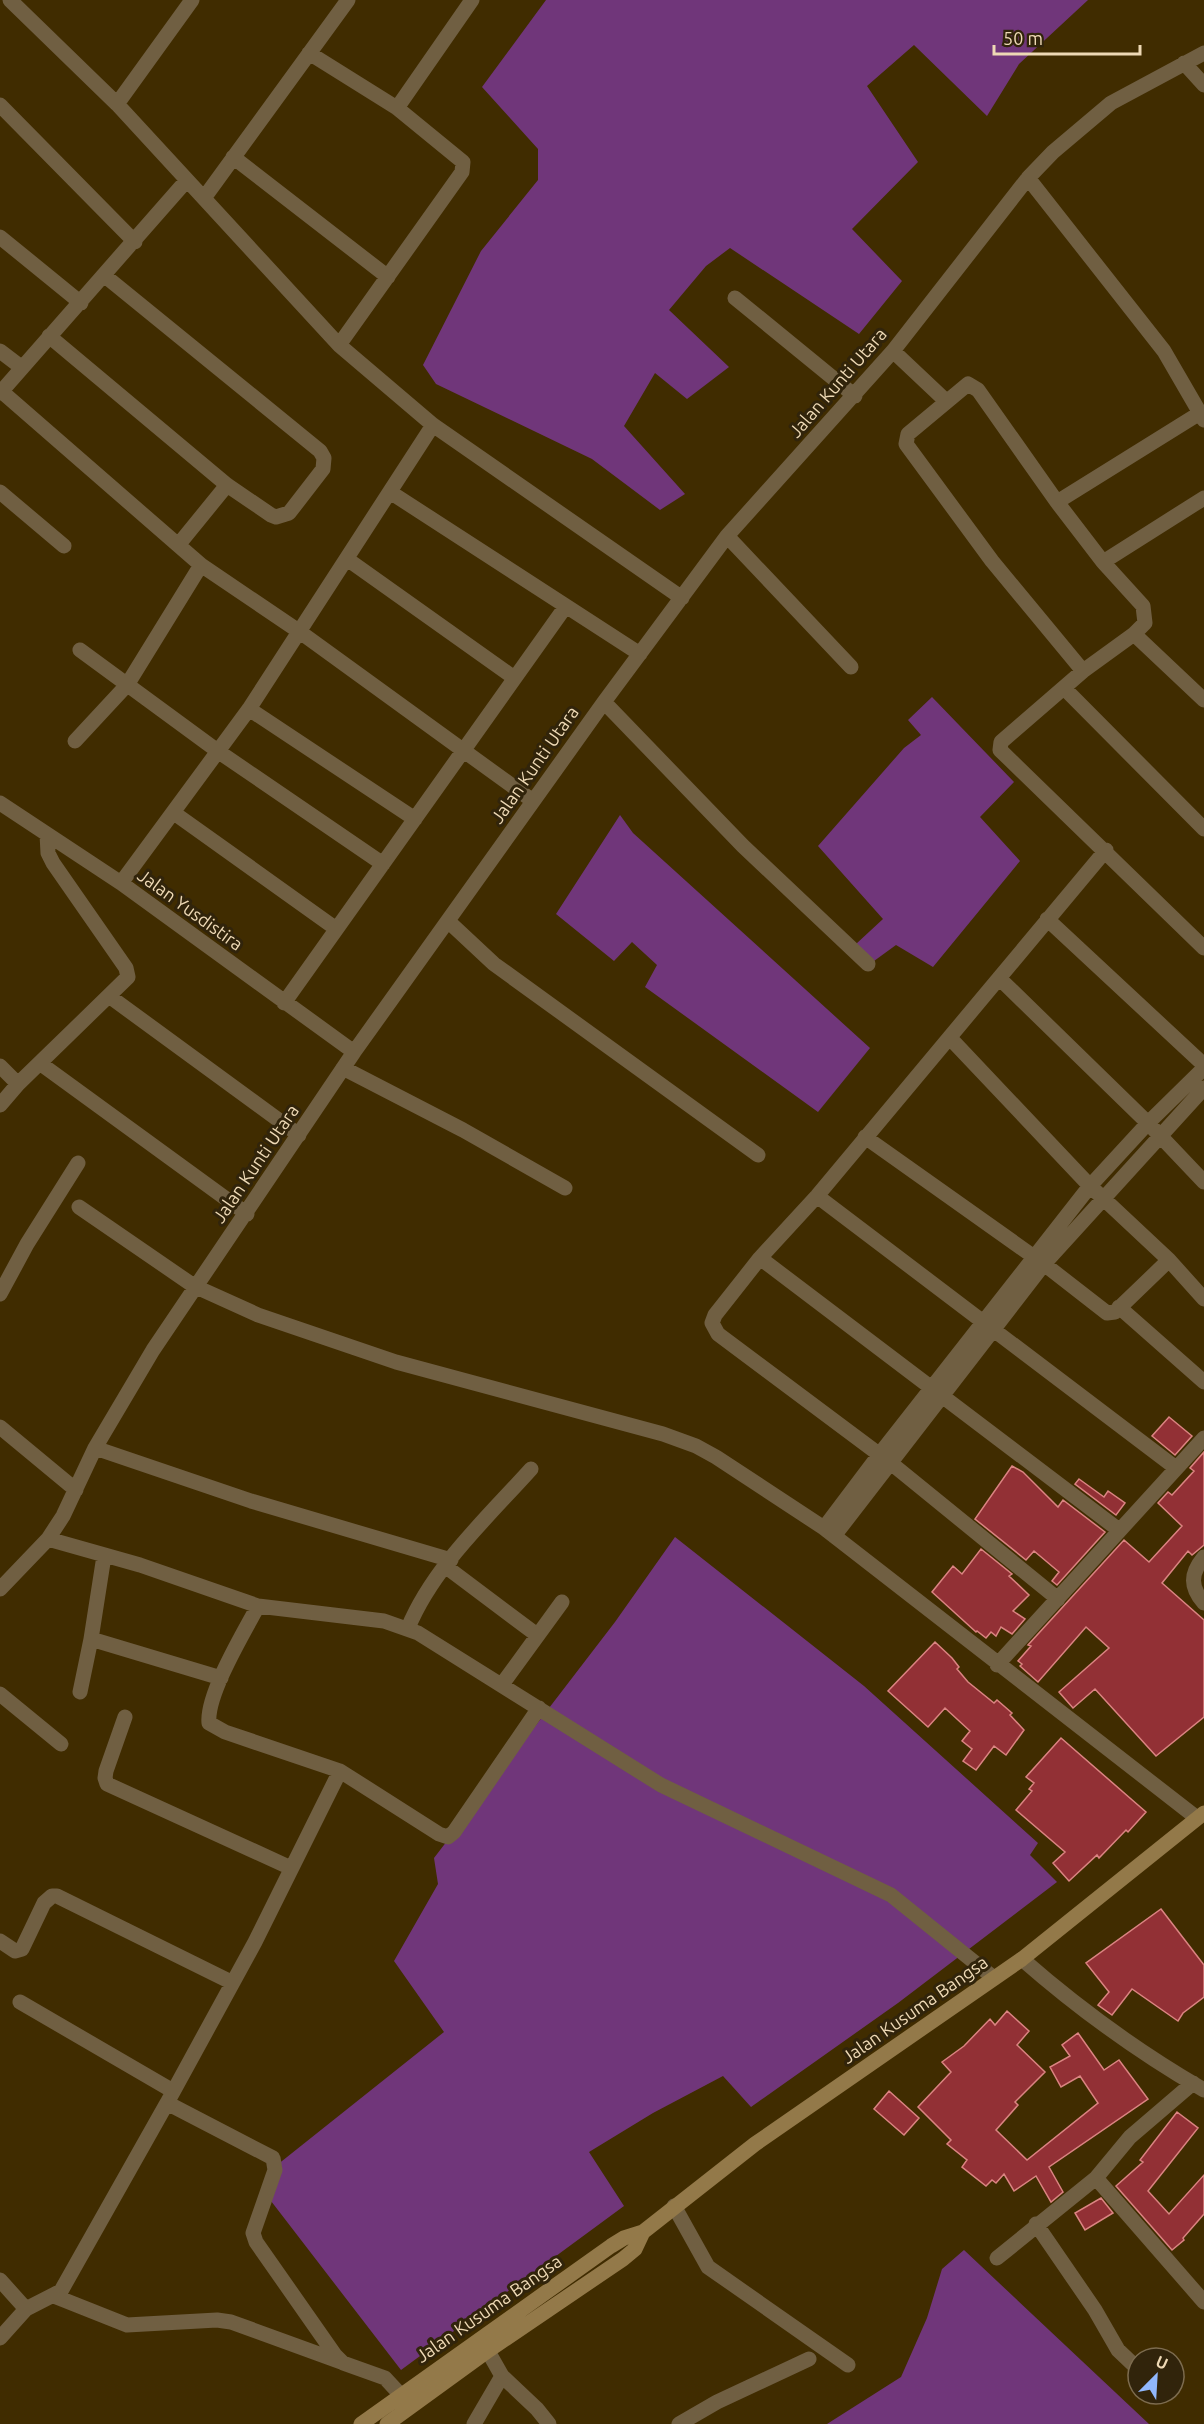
<svg xmlns="http://www.w3.org/2000/svg" width="1204" height="2424" viewBox="0 0 1204 2424" font-family="Ubuntu,sans-serif">
<style>
.green{fill:#70367a}
.building{fill:#923035;stroke:#db8482;stroke-width:1.5}
.lines{fill:none;stroke-linecap:round;stroke-linejoin:round}
.street{stroke:#705f42;stroke-width:15}
.secondary{stroke:#937949;stroke-width:15}
.labels{text-anchor:middle;stroke-width:6;stroke-linejoin:round;paint-order:stroke}
.street-label{font-size:18px;fill:#eed9b5;stroke:#31240b}
</style>
<rect width="100%" height="100%" fill="#402c00"/>
<path class="green" d="M546,0h542l-69,64 -32,52 -73,-71 -47,41 51,76 -66,67 50,52 -43,53 -129,-86 -24,18 -37,44 60,57 -42,32 -32,-26 -31,53 61,68 -25,16 -68,-51 -156,-75 -13,-19 58,-114 57,-71v-31l-56,-62z
M932,697l82,85 -34,35 40,44 -87,106 -37,-22 -22,16 -18,-17 27,-25 -65,-73 86,-98 17,-13 -13,-15z
M620,815l13,18 237,215 -52,64 -173,-125 12,-22 -25,-23 -18,19 -58,-47z
M675,1537l189,149 174,157 -8,12 27,27 -159,121 -147,104 -28,-31 -70,37 -64,39 35,54 -223,164 -130,-169 6,-36 167,-133 -50,-71 44,-77 -4,-26 181,-236z
M964,2250l185,174h-322l74,-47 26,-59 15,-49z"/>
<path class="building" d="M1169,1417l23,19 -17,19 -23,-19z
M1204,1452v93l-12,10 -4,-4 -26,32 42,37v97l-48,39 -61,-67 -22,19 -14,-16 50,-44 -23,-21 -48,55 -18,-16 2,-2 -4,-3 13,-15 -3,-1 96,-105 25,22 33,-36 -24,-23 10,-11 4,3 22,-24 -4,-3z
M1012,1466l11,6 35,35 5,-7 42,32 -48,53 -5,-4 7,-9 -25,-21 -8,9 -51,-41z
M1079,1479l25,18 4,-6 17,12 -9,12 -41,-31z
M981,1549l31,25 -3,2 20,19 -16,16 12,8 -13,15 -11,-7 -5,9 -5,-4 -5,6 -9,-7 -1,1 -44,-40 21,-26 9,8z
M935,1642l17,16 7,9 -2,2 11,13 26,21 3,-3 15,13 -2,2 14,15 -18,25 -12,-9 -18,24 -13,-9 9,-12 -10,-8 8,-10 -25,-23 -17,19 -40,-36z
M1061,1738l85,74 -18,20 -2,-2 -27,28 -2,-3 -28,26 -16,-18 12,-11 -49,-42 16,-19 -3,-2 5,-6 -8,-6z
M1161,1909l43,56v32l-21,16 -5,8 -46,-32 -20,26 -14,-10 11,-13 -23,-29z
M1007,2011l22,20 -12,14 28,27 -30,30 3,3 -22,25 31,30 71,-57 -18,-27 -19,11 -11,-20 20,-11 -8,-11 16,-12 26,37 15,-10 29,39 -99,68 14,25 -12,10 -15,-26 -22,15 -10,-17 -8,9 -4,-3 -6,6 -24,-19 5,-7 -20,-16 4,-4 -33,-33 33,-35 -9,-10 22,-16 26,-27 5,6z
M889,2091l30,27 -15,17 -30,-26z
M1177,2112l21,16 -50,63 21,23 35,-39v39l-21,24 1,2 -12,10 -56,-64 27,-24 -3,-2z
M1101,2198l12,15 -28,17 -10,-17z"/>
<g class="lines">
<path class="street" d="M10,0l107,104 222,241 94,80 249,173
M309,53l88,55 66,54 -1,10 -123,173
M1184,63l20,22
M117,104l75,-104
M0,105l135,137
M397,108l75,-108
M233,157l155,120
M1028,178l136,173 40,69
M204,198l144,-198
M0,237l81,66
M735,298l120,98
M49,336l178,149 44,30 5,2 13,-4 34,-44 1,-11 -4,-7 -215,-175
M0,351l21,16
M893,351l53,50
M1,391l200,174 99,67 233,169
M0,393l187,-213
M0,492l64,54
M390,492l250,162
M1057,502l143,-89
M727,536l124,131
M179,544l48,-59
M347,559l166,118
M1103,562l101,-64
M1134,634l-51,37 -82,71 -1,8 204,198
M80,650l139,102 164,112
M1083,671l-91,-110 -86,-117 2,-10 60,-50 10,6 79,112 46,60 40,44 2,17 -11,11 70,66
M1064,688l140,141
M604,702l139,144 125,118
M249,709l166,110
M75,741l52,-56 74,-120
M0,803l121,80 233,169
M174,813l161,115
M121,883l128,-174 184,-284
M1047,919l157,146
M449,922l45,42 264,191
M999,978l149,145 56,59
M109,996l190,139
M284,1003l282,-397
M950,1038l140,148 79,74 35,39
M41,1064l206,150
M0,1066l18,18 -18,21
M343,1068l120,62 102,58
M18,1084l110,-107 -2,-9 -73,-105 -5,-10 -1,-19
M865,1137l179,127 63,49 8,-1 54,-52
M817,1196l359,272
M79,1207l115,79 64,29 138,47 267,72 33,12 20,11 108,71 373,290
M760,1258l359,272
M0,1294l27,-50 51,-81
M1119,1307l85,75
M0,1427l76,63
M95,1448l156,53 200,59
M824,1528l55,-73 211,-269 58,-63 56,-55
M834,1536l210,-272 160,-176
M48,1539l92,26 118,41 126,15 34,12 243,152 230,110 103,83
M104,1556l-13,83 130,39
M1204,1557c-14,17 -14,30 0,46
M445,1566l92,69
M0,1589l48,-50 15,-23 32,-68 58,-98 201,-298 250,-350 123,-166 166,-185 135,-173 25,-26 58,-49 93,-50
M1058,1599l-166,-135 -174,-130 -6,-11 3,-8 45,-57 57,-62 289,-346
M258,1606c-14,26 -52,89 -49,117l16,9 115,39 -85,171 -88,161 106,55 2,12 -22,63 3,9 79,113 8,8 42,15 25,27
M408,1628c25,-61 80,-111 123,-159
M997,1665l207,-227
M503,1683l59,-81
M80,1692l11,-53
M0,1694l61,50
M125,1717l-19,54 -1,7 2,6 184,84
M340,1771l99,63 9,3 6,-5 85,-124
M0,1941l15,10 7,-2 22,-46 8,-7h5l174,86
M1022,1959c56,49 118,94 182,131
M20,2002l153,89
M1096,2178l108,124
M674,2206l34,61 140,98
M1036,2224l59,86 23,40 20,19
M997,2258l99,-80 34,-41 63,-54
M0,2280l26,29
M54,2296l73,29 90,-5 14,2 110,40
M0,2338l26,-29 35,-18 106,-188
M481,2339l21,37 35,33 12,15
M474,2424l28,-48
M679,2424l38,-22 92,-43"/>
<path class="secondary" d="M361,2424l250,-178 13,-8 19,-6 112,-88 267,-185 182,-146
M387,2424l102,-74 134,-91 12,-10 8,-17"/>
</g>
<g class="labels">
<g class="street-label">
<text transform="translate(838 383) rotate(-49)" y="6">Jalan Kunti Utara</text>
<text transform="translate(535 765) rotate(-55)" y="6">Jalan Kunti Utara</text>
<text transform="translate(190 910) rotate(36)" y="6">Jalan Yusdistira</text>
<text transform="translate(256 1164) rotate(-56)" y="6">Jalan Kunti Utara</text>
<text transform="translate(915 2010) rotate(-35)" y="6">Jalan Kusuma Bangsa</text>
<text transform="translate(489 2309) rotate(-35)" y="6">Jalan Kusuma Bangsa</text>
</g>
</g>
<g transform="translate(1156 2376) rotate(24)"><circle r="28" fill="#31240b" stroke="#7d6c4f" stroke-width="1.5"/>
<path d="M0-4.5L10 22L0 15L-10 22Z" fill="#91b8fd"/>
<text y="-9" font-size="16" font-weight="bold" text-anchor="middle" fill="#eed9b5">U</text>
</g>
<path d="M994 45v9h146v-9" fill="none" stroke="#eed9b5" stroke-width="3"/>
<text x="1003" y="45" font-size="18" fill="#eed9b5" stroke="#31240b" stroke-width="4.5" paint-order="stroke">50 m</text>
</svg>
